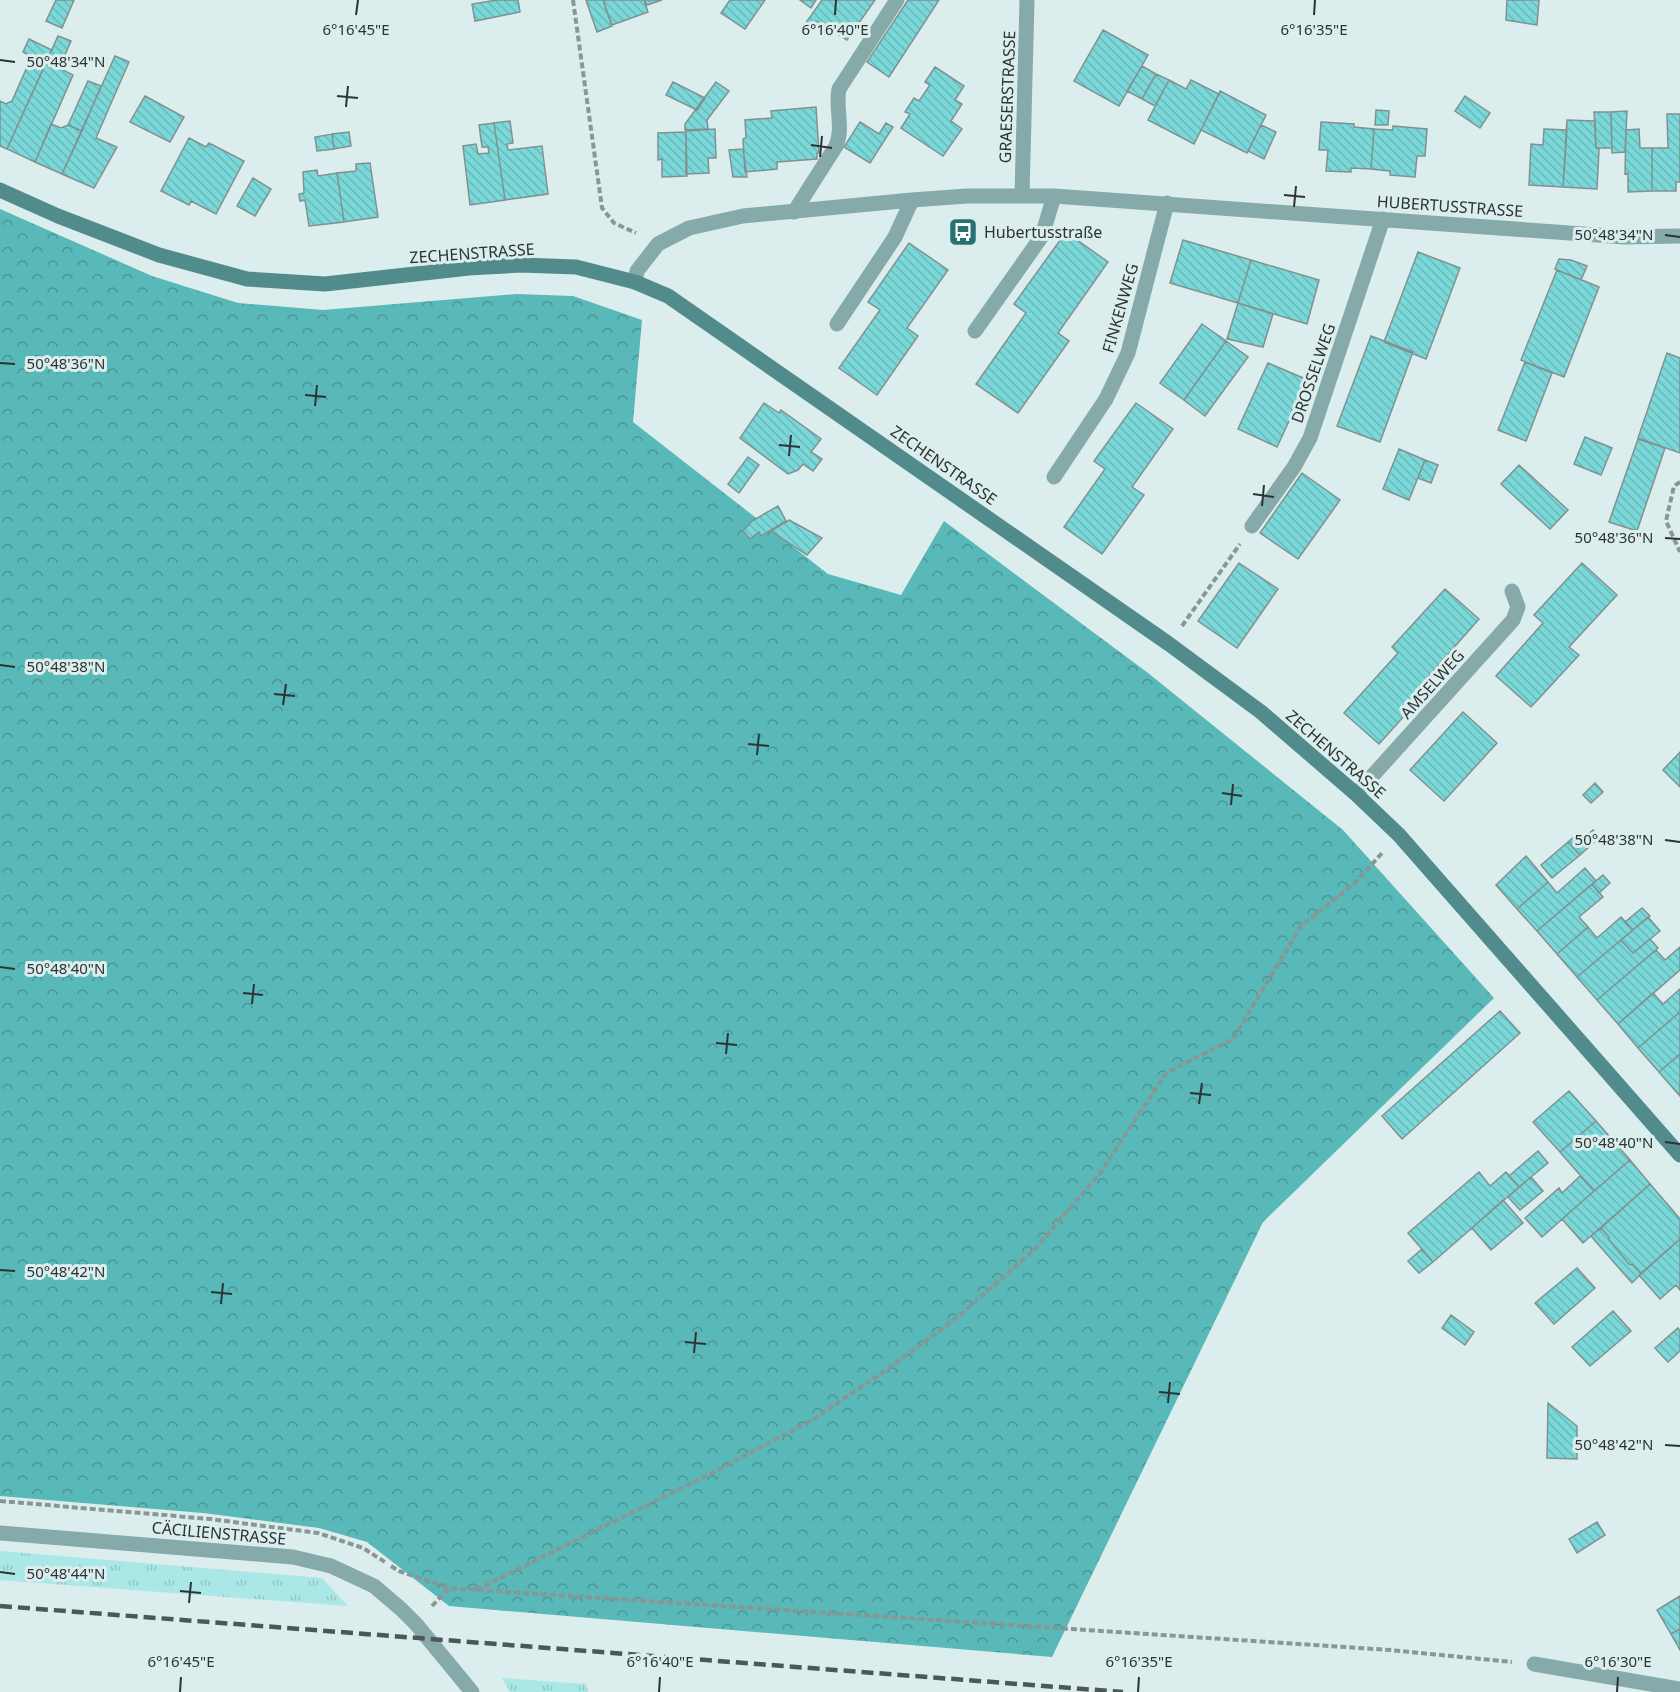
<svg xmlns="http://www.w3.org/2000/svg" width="1680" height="1692" viewBox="0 0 1680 1692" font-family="'Noto Sans',sans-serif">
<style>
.grass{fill:url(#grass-tufts)}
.forest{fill:url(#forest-crowns)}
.building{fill:url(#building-back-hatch);stroke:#819191;stroke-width:1.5}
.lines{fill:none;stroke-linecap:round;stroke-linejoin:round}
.path{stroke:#899695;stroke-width:4;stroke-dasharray:6 3;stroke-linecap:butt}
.service{stroke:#85aaa9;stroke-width:15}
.minor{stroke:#85aaa9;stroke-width:15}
.secondary{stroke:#518b8b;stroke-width:15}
.rail{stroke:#4e5757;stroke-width:4.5;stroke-dasharray:12 6;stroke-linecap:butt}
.ticks{fill:none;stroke:#2c3333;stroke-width:2}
.labels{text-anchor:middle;stroke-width:6;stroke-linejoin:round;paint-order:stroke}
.street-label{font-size:16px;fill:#2c3333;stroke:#dbedec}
.poi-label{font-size:16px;fill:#2c3333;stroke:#dbedec;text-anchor:start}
.ticks-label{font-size:15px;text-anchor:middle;fill:#2c3333;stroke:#dbedec;stroke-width:6;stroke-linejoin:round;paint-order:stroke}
</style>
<defs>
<pattern id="grass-tufts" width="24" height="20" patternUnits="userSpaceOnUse" patternTransform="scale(1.5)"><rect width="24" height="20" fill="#aae7e7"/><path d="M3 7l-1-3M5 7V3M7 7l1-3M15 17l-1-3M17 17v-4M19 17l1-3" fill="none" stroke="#92c7c7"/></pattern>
<pattern id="forest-crowns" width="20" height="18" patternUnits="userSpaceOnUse" patternTransform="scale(1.5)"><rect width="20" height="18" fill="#59b8b8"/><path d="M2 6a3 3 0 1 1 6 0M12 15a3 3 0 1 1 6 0" fill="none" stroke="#4a9696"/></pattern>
<pattern id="building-back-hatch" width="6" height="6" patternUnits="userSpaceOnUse" patternTransform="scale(1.5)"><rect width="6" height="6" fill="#7ad8d8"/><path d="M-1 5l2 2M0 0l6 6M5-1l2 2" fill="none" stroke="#6ababa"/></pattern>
</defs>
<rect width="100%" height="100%" fill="#dbedec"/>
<path class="grass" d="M0,1551l322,27 26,28 -348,-26z
M502,1678l84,6 2,8h-78z"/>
<path class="forest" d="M0,209l152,67 86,27 85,7 193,-16 57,2 69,24 -9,102 195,152 73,21 43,-74 204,152 195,157 151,168 -231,224 -211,435 -603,-51 -82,-64 -48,-14 -116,-15 -203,-17z"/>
<path class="building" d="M56,0h18l-12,28 -16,-7z
M497,0h21l2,12 -45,9 -3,-17z
M586,0h17l9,26 -15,6z
M603,0h41l4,12 -36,13z
M644,0h18l-15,5z
M730,0h35l-20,29 -24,-16z
M800,0h16l-5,8z
M822,0h53l-28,40 -31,-19 -5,8 -6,-5z
M908,0h31l-50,77 -22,-15z
M1507,0h32l-2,25 -31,-5z
M1103,30l45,25 -29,51 -45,-25z
M58,36l13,5 -10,23 4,2 -2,4 10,5 -38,87 -28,-13z
M29,39l23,11 -7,15 -22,-13z
M115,56l14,6 -33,76 21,9 -23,41 -32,-14z
M31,58l14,7 -38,84 -7,-3v-45l6,3 6,-3z
M1142,66l14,8 -14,25 -15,-8z
M935,67l29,19 -9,14 7,4 -11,17 11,8 -19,27 -42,-28 9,-14 -5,-2 9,-14 5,3 11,-16 -5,-3z
M1156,74l13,6 -14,26 -13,-7z
M1169,80l17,9 5,-9 28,14 -25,50 -46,-24z
M88,81l13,5 -19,45 -14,-6z
M673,82l32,16 -8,12 -31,-15z
M716,82l13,9 -22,29 1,9 -23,1v-6z
M1220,91l46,24 -19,38 -46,-23z
M145,96l39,21 -14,25 -40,-20z
M1465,96l25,17 -10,15 -25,-17z
M816,107l3,46h-2v6l-40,3v7l-32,3 -2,-33 3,-1 -1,-18 27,-2 -1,-7z
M1376,110l13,1 -1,14h-13z
M1627,111l-2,41 -13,1 -1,-41z
M1594,112h17l1,36h-16z
M1667,114h13v68h-4v9h-24v-43h16z
M1567,120l28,1 1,27 3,1 -2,40 -34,-2z
M510,121l3,22 -6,1 1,6 34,-4 6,48 -43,6 -11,-77z
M860,122l19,12 7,-11 7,4 -23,36 -26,-16z
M1321,122l33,2v3l20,2 -3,40 -20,-1v4l-25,-1 2,-21h-9z
M494,123l11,77 -35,5 -7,-59 13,-2 2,10 11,-1 -1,-6h-6l-3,-22z
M51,124l10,4 7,-3 14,6 -20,43 -27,-12z
M1261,125l15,7 -12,27 -16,-8z
M1393,126l34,3 -2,27h-8l-2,21 -25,-2v-4l-19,-2 3,-40 19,1z
M715,129l1,29h-8l1,15 -23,1v-43z
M1544,129l23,1 -4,57 -34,-2 2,-41 12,1z
M1639,129l1,19h12v43l-24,1v-19l-3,1 1,-44z
M349,132l2,14 -17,3 -2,-15z
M686,132l1,44 -25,1v-18l-4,1v-27z
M332,134l2,15 -17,2 -2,-14z
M189,138l17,9 3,-4 35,18 -28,53 -25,-13 -2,4 -28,-14z
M743,149l4,28h-14l-4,-27z
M370,163l8,54 -34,5 -7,-49 19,-2v-7z
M317,170l1,6 19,-3 7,49 -35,4 -4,-26 -5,1 -1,-7 5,-1 -1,-21z
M253,178l18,11 -16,27 -18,-10z
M1066,232l42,30 -50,71 11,8 -51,72 -42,-29 50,-71 -12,-9z
M1183,240l68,20 -13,43 -68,-20z
M909,243l39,27 -41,58 11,8 -41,59 -38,-27 41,-58 -12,-8z
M1418,252l42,16 -34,91 -42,-17z
M1559,259l12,1 16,6 -6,14 -26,-11z
M1251,260l68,20 -12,44 -69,-21z
M1557,270l42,17 -35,90 -43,-17z
M1238,303l35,11 -10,33 -36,-8z
M1202,324l24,17 -42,59 -24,-17z
M1371,336l42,16 -33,90 -43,-16z
M1226,341l22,16 -43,59 -21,-16z
M1667,353l13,5v95l-42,-15z
M1525,362l27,11 -26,68 -28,-11z
M1268,363l40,17 -31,67 -39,-18z
M764,403l15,10 2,-3 40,29 -10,13 11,7 -9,12 -10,-7 -5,6 -10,4 -48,-36z
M1136,403l37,26 -41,58 12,8 -42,59 -38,-27 41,-58 -11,-8z
M1585,437l27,11 -11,27 -27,-11z
M1638,439l27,9 -28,83 -28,-9z
M1399,449l26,11 -16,40 -26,-11z
M748,457l11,8 -20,28 -11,-9z
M1425,460l13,5 -7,18 -13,-5z
M1519,465l49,45 -18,19 -49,-45z
M1302,473l38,27 -42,59 -38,-26z
M778,506l8,15 -25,15 -2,-4 -9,7 -7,-8 9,-10z
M789,520l33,18 -15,17 -36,-24z
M1239,563l39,26 -41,59 -39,-27z
M1582,563l35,32 -48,52 10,8 -48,52 -35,-31 47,-53 -9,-8z
M1445,589l34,30 -52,59 6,6 -54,60 -35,-31 54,-60 -6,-6z
M1463,712l34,31 -53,58 -34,-31z
M1680,752v35l-17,-17z
M1595,783l8,9 -12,11 -8,-8z
M1593,830l6,8 -19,17 -12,-13 8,-7 5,5z
M1568,842l12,13 -28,23 -11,-13z
M1526,856l22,26 -31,27 -21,-24z
M1585,868l11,13 -59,50 -20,-22 31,-27 9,11z
M1603,875l7,8 -11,10 -7,-9z
M1592,884l11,13 -24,20 9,10 -31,27 -20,-23z
M1642,908l8,8 -17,14 -8,-8z
M1621,917l12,13 -56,47 -20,-23 31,-27 9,11z
M1648,917l12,14 -27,22 -12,-13z
M1650,939l8,9 -61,52 -20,-23 44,-37 12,13z
M1680,947v23l-62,54 -21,-24 59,-50 9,10z
M1680,989v23l-42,36 -20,-24 35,-31 10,11z
M1500,1011l20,22 -118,106 -20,-23z
M1680,1012v42l-21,18 -21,-24z
M1680,1054v42l-21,-24z
M1569,1091l27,30 -36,31 -27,-30z
M1596,1121l34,39 -36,31 -34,-39z
M1538,1151l10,12 -29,24 -10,-11z
M1630,1160l20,24 -67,59 -21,-24z
M1479,1172l11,14 16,-14 13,15 -86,75 -25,-29z
M1580,1176l14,15 -52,46 -17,-19 34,-30 3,5z
M1531,1177l12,14 -23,19 -12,-13z
M1650,1184l30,35v20l-39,35 -8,-9 -4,-1 -20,-24v-3l-8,-9z
M1503,1200l20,23 -32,27 -19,-22z
M1601,1228l8,9v3l20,24 4,1 8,9 -9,9 -41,-47z
M1680,1239v51l-4,-5 -16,14 -21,-24z
M1422,1249l11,13 -14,11 -11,-12z
M1577,1268l18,20 -41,36 -19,-21z
M1613,1311l18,20 -41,35 -18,-19z
M1451,1315l23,17 -9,13 -23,-17z
M1678,1328l2,3v20l-12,11 -13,-14z
M1548,1403l29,23v33l-30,-1z
M1597,1522l8,13 -28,18 -8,-14z
M1680,1596v33l-9,5 -14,-24z
M1680,1629v21l-9,-16z"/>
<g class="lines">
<path class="path" d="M573,0l29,208 12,15 22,10
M1680,482l-6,4 -8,35 14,31
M1182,626l58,-82
M0,1501l210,18 108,14 45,15 22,14
M391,1566l8,5 50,17
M476,1590l240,-119 98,-52 75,-51 70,-52 76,-67 66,-77 65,-99 67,-34 68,-113 53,-42 29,-32
M432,1606l17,-18 941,62 122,12"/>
<path class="service" d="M794,212l42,-66c8,-20 -1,-37 3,-57l58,-89"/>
<path class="minor" d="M1022,195l5,-195
M635,282l2,-11 21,-27 31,-16 54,-12 169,-16 55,-4h87l571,41 55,-1
M837,324l58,-87 17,-37
M975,331l67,-95 12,-40
M1054,477l52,-78 22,-46 39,-150
M1252,526l42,-59 16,-29 73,-219
M1356,794l157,-174 5,-13 -6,-16
M0,1533l293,24 38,9 43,20 27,23 15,15 56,68
M1534,1664l146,25"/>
<path class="secondary" d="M0,190l58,26 101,39 88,24 78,5 144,-16 52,-3 55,2 59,15 33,14 501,348 92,68 95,82 43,41 281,320"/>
<path class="rail" d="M0,1606l1123,86"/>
</g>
<path class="ticks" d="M356,15l2,-15M835,15l1,-15M1314,15l1,-15M0,60l15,2M337,96l21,2M346,107l2,-21M811,145l21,3M820,157l2,-21M1284,195l21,2M1294,207l2,-21M1665,235l15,2M0,363l15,1M305,395l21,2M315,406l2,-21M779,445l21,2M789,456l2,-21M1253,494l21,3M1262,506l2,-21M1665,538l15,1M0,665l15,2M274,694l21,2M283,705l3,-21M748,744l21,2M757,755l2,-21M1222,793l20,3M1231,805l2,-21M1665,840l15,2M0,967l15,2M243,993l20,2M252,1004l2,-20M716,1043l21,2M726,1054l2,-21M1190,1093l21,2M1199,1104l3,-21M1665,1142l15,2M0,1270l15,1M211,1292l21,2M221,1304l2,-21M685,1342l21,2M694,1353l2,-21M1159,1392l21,2M1168,1403l2,-21M1665,1445l15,1M0,1572l15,2M180,1591l21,2M189,1603l2,-21M180,1692l1,-15M659,1692l1,-15M1138,1692l1,-15M1617,1692l1,-15"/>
<defs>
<g id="bus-square" transform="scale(1.5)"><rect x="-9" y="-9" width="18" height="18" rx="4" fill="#267171" stroke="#dbedec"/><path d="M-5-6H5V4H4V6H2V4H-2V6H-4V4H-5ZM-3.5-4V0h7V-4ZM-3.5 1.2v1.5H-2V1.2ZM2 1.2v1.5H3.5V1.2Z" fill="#fff"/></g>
</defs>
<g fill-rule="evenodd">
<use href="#bus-square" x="963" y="232"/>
</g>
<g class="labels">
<g class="street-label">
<text transform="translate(1007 97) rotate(-88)" y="6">GRAESERSTRASSE</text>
<text transform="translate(1450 206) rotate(4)" y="6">HUBERTUSSTRASSE</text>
<text transform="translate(472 253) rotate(-4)" y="6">ZECHENSTRASSE</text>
<text transform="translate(1120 308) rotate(-74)" y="6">FINKENWEG</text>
<text transform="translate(1313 373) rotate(-71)" y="6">DROSSELWEG</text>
<text transform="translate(944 465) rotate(35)" y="6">ZECHENSTRASSE</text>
<text transform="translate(1432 684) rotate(-48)" y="6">AMSELWEG</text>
<text transform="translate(1336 754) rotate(41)" y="6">ZECHENSTRASSE</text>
<text transform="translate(219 1533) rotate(5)" y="6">CÄCILIENSTRASSE</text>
</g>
<g class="poi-label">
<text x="984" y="238">Hubertusstraße</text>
</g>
</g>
<g class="ticks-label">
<text x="356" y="35">6°16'45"E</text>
<text x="835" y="35">6°16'40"E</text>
<text x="1314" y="35">6°16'35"E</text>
<text x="66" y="67">50°48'34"N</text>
<text x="1614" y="240">50°48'34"N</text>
<text x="66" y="369">50°48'36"N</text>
<text x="1614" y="543">50°48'36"N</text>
<text x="66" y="672">50°48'38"N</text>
<text x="1614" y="845">50°48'38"N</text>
<text x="66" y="974">50°48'40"N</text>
<text x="1614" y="1148">50°48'40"N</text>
<text x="66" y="1277">50°48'42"N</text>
<text x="1614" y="1450">50°48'42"N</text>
<text x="66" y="1579">50°48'44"N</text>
<text x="181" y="1667">6°16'45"E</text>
<text x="660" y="1667">6°16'40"E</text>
<text x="1139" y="1667">6°16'35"E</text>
<text x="1618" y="1667">6°16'30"E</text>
</g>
</svg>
